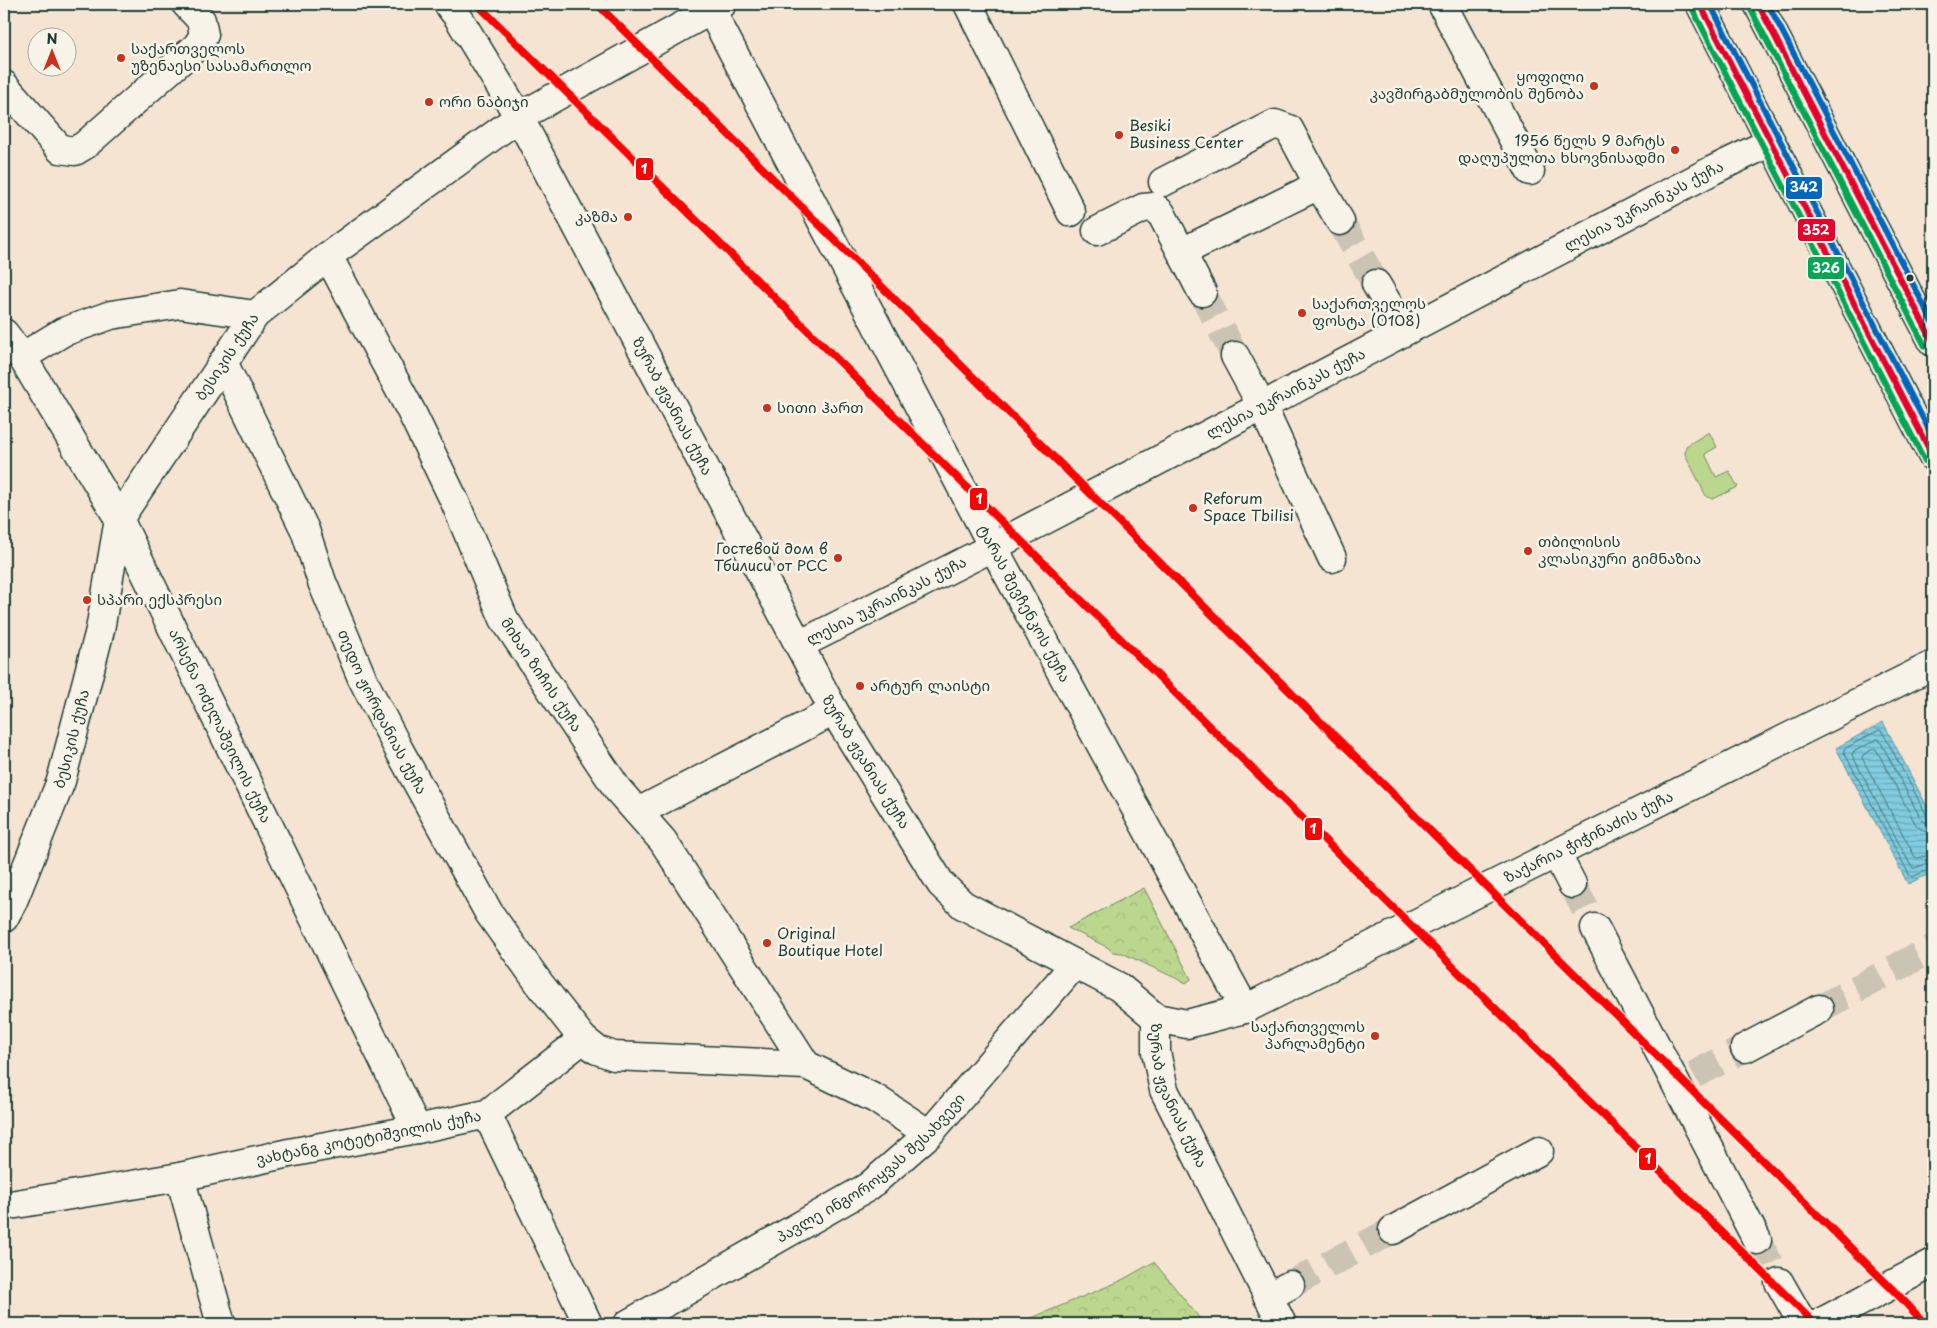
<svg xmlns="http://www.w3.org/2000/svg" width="1937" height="1328" viewBox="0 0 1937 1328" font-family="'Playpen Sans','Noto Sans Georgian',sans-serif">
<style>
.grass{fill:#bbd78e;stroke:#6d8a61}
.park{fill:url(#park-crowns);stroke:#6d8a61}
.water{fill:url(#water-rules);stroke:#5a939b}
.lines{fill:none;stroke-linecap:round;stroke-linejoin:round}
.shore{stroke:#467679;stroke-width:1}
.minor-tunnel{stroke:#cbc3b3;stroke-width:28;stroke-dasharray:28 14;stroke-linecap:butt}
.minor-casing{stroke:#1f3d34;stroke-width:31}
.major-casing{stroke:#1f3d34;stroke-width:31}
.minor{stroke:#f7f3e8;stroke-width:28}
.major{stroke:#f7f3e8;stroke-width:28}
.bus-1-casing{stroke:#f7f3e8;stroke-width:10}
.bus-2-casing{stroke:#f7f3e8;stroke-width:10}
.bus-3-casing{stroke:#f7f3e8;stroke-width:10}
.bus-1{stroke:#e4002b;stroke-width:6}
.bus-2{stroke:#00a651;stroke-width:6}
.bus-3{stroke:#0065bd;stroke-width:6}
.metro-1-casing{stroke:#f7f3e8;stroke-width:11}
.metro-1{stroke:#f00;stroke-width:8}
.poi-dot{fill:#c8321e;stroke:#f7f3e8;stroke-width:2}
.bus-dot{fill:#1f3d34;stroke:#f7f3e8;stroke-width:2}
.labels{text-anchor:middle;stroke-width:5;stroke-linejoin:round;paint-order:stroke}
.poi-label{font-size:15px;fill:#1f3d34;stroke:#f7f3e8;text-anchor:start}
.street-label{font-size:15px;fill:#1f3d34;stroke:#f7f3e8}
.line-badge{stroke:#f7f3e8;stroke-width:2}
.badge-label{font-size:14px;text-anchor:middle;font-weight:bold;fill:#fff}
</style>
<defs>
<pattern id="park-crowns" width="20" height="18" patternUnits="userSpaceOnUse" patternTransform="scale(1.25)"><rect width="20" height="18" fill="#bbd78e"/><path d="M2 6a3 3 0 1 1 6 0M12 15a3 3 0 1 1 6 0" fill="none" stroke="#a0b97b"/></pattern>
<pattern id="water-rules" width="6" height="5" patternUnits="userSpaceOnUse" patternTransform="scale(1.25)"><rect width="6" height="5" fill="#81cce0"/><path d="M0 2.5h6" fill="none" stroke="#69a7b6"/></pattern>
</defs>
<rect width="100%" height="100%" fill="#f6e4d3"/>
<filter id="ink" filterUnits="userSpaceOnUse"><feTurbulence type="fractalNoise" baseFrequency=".02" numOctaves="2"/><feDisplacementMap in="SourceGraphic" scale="10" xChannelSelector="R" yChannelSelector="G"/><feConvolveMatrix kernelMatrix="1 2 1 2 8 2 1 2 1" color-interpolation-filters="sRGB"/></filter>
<g filter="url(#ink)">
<path class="grass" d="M1709,432l8,15 -12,7 11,23 13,-6 9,16 -25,12 -7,-3 -21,-42 1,-8z"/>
<path class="park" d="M1144,888l47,91 -5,4 -64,-30 -9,-1 -6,-5 -39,-19z
M1154,1262l43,53 5,9h-185l101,-42z"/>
<path class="water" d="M1883,722l50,96v54l-25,12 -72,-136z"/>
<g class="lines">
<path class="shore" d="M1933,819l-6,-3 -45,-85 -3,-1 -35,19v3l66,124 2,1 21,-9
M1933,825l-6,-1 -6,-5 -42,-80h-2l-24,13 -1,3 60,113h3l18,-7
M1933,833l-10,-2 -7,-6 -40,-76h-3l-10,6 -1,3 53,99 3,1 15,-4"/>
<path class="minor-tunnel" d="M1340,221l36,63
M1202,292l33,64
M1572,884l23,44
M1819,1009l114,-61
M1694,1075l51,-27
M1757,1240l22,42
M1290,1285l103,-55"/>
<g class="minor-casing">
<g id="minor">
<path id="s1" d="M448,4l10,13 61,100 315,594 107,173 22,21 156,82 37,31 31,6 58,-15 688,-344"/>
<path d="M968,4l103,208"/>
<path d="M1442,4l88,167"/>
<path id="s2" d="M711,10l282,537 252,462"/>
<path d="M4,85l56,64 15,2 10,-6 112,-99 7,-11 -3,-15 -15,-16"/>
<path d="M1163,182l112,-58 14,5 30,56 21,36"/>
<path d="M1097,231l46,-23 11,-1 7,6 41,79"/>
<path d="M1196,245l123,-60"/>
<path id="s3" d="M328,256l83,155 44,91 49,117 114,171 45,51 143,224"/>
<path d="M1376,284l28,47"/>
<path id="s4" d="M4,333l18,24 97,162 298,610"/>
<path d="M1235,356l27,50 70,152"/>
<path d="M22,357l41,-25 48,-17 69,-11 75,11"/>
<path id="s5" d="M223,362l82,168 17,52 40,96 36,70 91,165 50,70 44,56 14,11 17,6 192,9 70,34 53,35"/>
<path id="s6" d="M799,645l194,-98 720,-377 58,-28"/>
<path d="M638,812l196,-101"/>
<path d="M1556,853l16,31"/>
<path id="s7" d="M4,918l9,-17 48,-120 39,-151 19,-111 136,-204 73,-59 191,-139 203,-113"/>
<path d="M1595,928l162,312"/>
<path id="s8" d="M1156,1018v34l8,38 118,234"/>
<path d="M1745,1048l74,-39"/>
<path d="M487,1114l101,210"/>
<path d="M180,1177l41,147"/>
<path id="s9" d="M4,1206l176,-29 109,-24 128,-24 70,-15 96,-75"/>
<path d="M1393,1230l146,-79"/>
<path d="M1779,1282l24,42"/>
<path d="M1268,1297l22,-12"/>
<path id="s10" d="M628,1324l240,-137 61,-53 145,-169"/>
<path d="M1818,1324l115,-61"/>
</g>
</g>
<g class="major-casing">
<path id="major" d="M1700,4l233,453
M1758,4l175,338"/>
</g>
<use href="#minor" class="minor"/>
<use href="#major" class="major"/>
<g class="bus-1-casing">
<path id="bus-1" d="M1700,4l233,453
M1758,4l175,338"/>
</g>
<g class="bus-2-casing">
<path id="bus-2" d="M1692,8l233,453
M1750,8l175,338"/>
</g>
<g class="bus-3-casing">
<path id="bus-3" d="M1710,4l223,434
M1768,4l165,319"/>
</g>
<use href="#bus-1" class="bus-1"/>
<use href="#bus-2" class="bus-2"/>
<use href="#bus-3" class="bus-3"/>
<g class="metro-1-casing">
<path id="metro-1" d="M477,4l1338,1320
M597,4l1306,1296 22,24"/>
</g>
<use href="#metro-1" class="metro-1"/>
</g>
</g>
<g class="poi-dot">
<circle cx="121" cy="58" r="5"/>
<circle cx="1594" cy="86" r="5"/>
<circle cx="429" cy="102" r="5"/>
<circle cx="1119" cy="135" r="5"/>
<circle cx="1675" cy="150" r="5"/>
<circle cx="628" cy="217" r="5"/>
<circle cx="1302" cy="313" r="5"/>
<circle cx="767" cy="408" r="5"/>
<circle cx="1193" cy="508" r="5"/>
<circle cx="1528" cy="551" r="5"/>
<circle cx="838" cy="558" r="5"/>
<circle cx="87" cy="600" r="5"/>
<circle cx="860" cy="686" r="5"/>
<circle cx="767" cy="943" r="5"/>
<circle cx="1375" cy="1036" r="5"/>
</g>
<circle class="bus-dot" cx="1910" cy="278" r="4.5"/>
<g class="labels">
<g class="poi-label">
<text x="131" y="54">საქართველოს<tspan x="131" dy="17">უზენაესი სასამართლო</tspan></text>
<text x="1584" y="82" text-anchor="end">ყოფილი<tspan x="1584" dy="17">კავშირგაბმულობის შენობა</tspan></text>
<text x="439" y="107">ორი ნაბიჯი</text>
<text x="1129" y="131">Besiki<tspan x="1129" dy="17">Business Center</tspan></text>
<text x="1665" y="146" text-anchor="end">1956 წელს 9 მარტს<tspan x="1665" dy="17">დაღუპულთა ხსოვნისადმი</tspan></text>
<text x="618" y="222" text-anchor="end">კაზმა</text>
<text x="1312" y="309">საქართველოს<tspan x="1312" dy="17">ფოსტა (0108)</tspan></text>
<text x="777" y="413">სითი ჰართ</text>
<text x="1203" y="504">Reforum<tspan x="1203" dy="17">Space Tbilisi</tspan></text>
<text x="1538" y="547">თბილისის<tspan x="1538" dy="17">კლასიკური გიმნაზია</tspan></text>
<text x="828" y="554" text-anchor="end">Гостевой дом в<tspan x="828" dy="17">Тбилиси от РСС</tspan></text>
<text x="97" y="605">სპარი ექსპრესი</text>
<text x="870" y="691">არტურ ლაისტი</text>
<text x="777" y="939">Original<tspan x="777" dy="17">Boutique Hotel</tspan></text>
<text x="1365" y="1032" text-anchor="end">საქართველოს<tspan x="1365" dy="17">პარლამენტი</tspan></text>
</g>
<g class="street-label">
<text dy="5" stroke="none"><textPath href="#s6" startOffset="952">ლესია უკრაინკას ქუჩა</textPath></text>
<text dy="5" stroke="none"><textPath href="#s7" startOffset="612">ბესიკის ქუჩა</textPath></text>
<text dy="5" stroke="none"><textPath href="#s6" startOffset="548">ლესია უკრაინკას ქუჩა</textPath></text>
<text dy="5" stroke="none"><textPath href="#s1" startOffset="461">ზურაბ ჟვანიას ქუჩა</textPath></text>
<text dy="5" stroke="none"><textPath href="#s6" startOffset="98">ლესია უკრაინკას ქუჩა</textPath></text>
<text dy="5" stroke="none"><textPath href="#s2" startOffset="671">ტარას შევჩენკოს ქუჩა</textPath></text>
<text dy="5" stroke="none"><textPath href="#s3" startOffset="471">მიხაი ზიჩის ქუჩა</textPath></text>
<text dy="5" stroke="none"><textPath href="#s5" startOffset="385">თედო ჟორდანიას ქუჩა</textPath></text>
<text dy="5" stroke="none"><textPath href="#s4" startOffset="449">არსენა ოძელაშვილის ქუჩა</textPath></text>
<text dy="5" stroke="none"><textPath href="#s7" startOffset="192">ბესიკის ქუჩა</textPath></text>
<text dy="5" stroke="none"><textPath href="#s1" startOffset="866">ზურაბ ჟვანიას ქუჩა</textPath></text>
<text dy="5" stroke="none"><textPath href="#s1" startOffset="1740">ზაქარია ჭიჭინაძის ქუჩა</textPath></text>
<text dy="5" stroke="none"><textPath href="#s8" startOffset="82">ზურაბ ჟვანიას ქუჩა</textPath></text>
<text dy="5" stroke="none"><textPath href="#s9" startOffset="371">ვახტანგ კოტეტიშვილის ქუჩა</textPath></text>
<text dy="5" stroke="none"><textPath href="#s10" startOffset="290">პავლე ინგოროყვას შესახვევი</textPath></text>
</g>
</g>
<g class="line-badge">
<rect x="635" y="157" width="19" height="24" rx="5" fill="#f00"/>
<rect x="1785" y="176" width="38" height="24" rx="5" fill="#0065bd"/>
<rect x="1797" y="218" width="39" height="24" rx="5" fill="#e4002b"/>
<rect x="1807" y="256" width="38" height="24" rx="5" fill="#00a651"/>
<rect x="969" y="487" width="19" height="24" rx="5" fill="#f00"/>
<rect x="1304" y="817" width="19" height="24" rx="5" fill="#f00"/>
<rect x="1638" y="1147" width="19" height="24" rx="5" fill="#f00"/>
</g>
<g class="badge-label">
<text x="644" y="174">1</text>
<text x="1804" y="192">342</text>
<text x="1816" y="235">352</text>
<text x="1826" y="273">326</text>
<text x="979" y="504">1</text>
<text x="1313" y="834">1</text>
<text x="1648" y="1164">1</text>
</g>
<rect width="1937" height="1328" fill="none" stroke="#f7f3e8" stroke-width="20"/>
<rect x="10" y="10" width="1917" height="1308" fill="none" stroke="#1f3d34" stroke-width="2" filter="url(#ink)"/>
<g transform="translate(52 52)"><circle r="24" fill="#f7f3e8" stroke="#a1aaa0"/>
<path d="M0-4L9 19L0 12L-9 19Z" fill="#c8321e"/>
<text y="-8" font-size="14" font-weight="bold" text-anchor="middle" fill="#1f3d34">N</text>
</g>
</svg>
